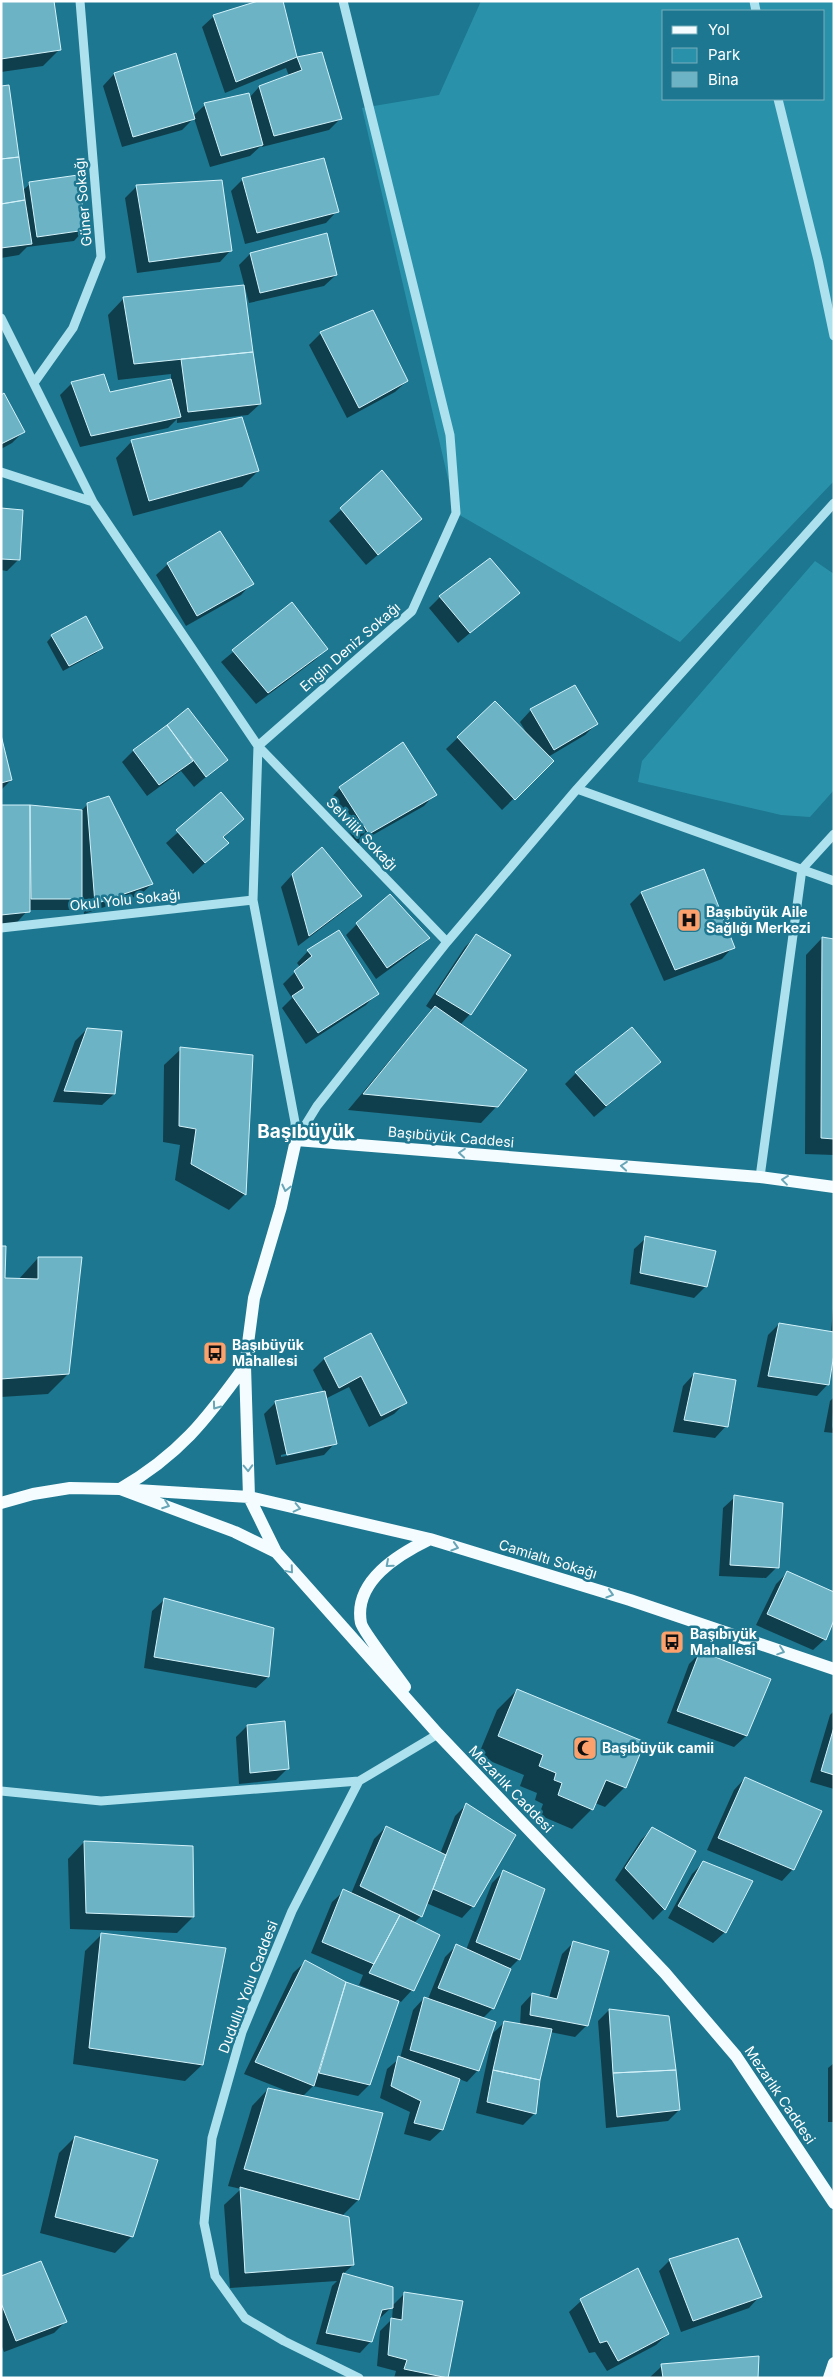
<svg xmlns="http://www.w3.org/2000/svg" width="835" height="2379" viewBox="0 0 835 2379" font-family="Inter,sans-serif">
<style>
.green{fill:#2a91ab;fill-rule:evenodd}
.shadow{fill:#0007;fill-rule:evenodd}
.building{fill:#6cb3c6;stroke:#d3f2fa}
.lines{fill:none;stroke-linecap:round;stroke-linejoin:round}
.minor{stroke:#ade1ee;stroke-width:9}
.major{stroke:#f4fcff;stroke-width:12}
.oneway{stroke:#68a6b7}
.labels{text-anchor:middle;stroke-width:5;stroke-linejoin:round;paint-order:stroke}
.street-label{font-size:14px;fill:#fff;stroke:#1d7790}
.poi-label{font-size:14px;font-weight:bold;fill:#fff;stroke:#1d7790;text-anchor:start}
.district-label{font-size:19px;font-weight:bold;fill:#fff;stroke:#1d7790}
</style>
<rect width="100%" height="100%" fill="#1d7790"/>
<path class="green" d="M481,1h353v480l-154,161 -224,-129 -94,-405 77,-13zM664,11h160v88h-160z
M815,561l19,13v216l-24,27 -29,-2 -143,-33 4,-21z"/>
<path class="shadow" d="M1,1l58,49 -16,16 -42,6z
M282,1l15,58 24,-6 19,66 -11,11 -67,17v-2l-12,11 -40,11 -16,-49 -12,12 -60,17 -19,-61 11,-12 61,-20 18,62 12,-11 44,-7 10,-11 30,-11 -3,-8 -61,25 -23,-66 12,-11z
M1,88l22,102 7,-6 55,45 -11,12 -47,6 -8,8 -18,3z
M243,179l94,32 -11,12 -81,21 -14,-53z
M137,186l94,64 -11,12 -83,11 -12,-75z
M250,254l86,21 -12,11 -75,17 -10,-38z
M243,286l17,118 -12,11 -71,8v-4l-9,9 -88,19 -20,-52 12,-12 37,11 62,-13v-7l-53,6 -10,-65 16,-17z
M321,333l86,48 -12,11 -48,26 -38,-73z
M1,396l22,36 -11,11 -11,6z
M132,441l126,30 -16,16 -109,29 -17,-58z
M382,472l38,47 -54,46 -37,-44z
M1,510l18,49 -12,12 -6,-1z
M168,564l84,19 -11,12 -55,31 -30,-51z
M518,593l-60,50 -29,-35 11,-11z
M291,604l35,45 -11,11 -59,44 -35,-42z
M52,636l50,11 -6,6 -33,18 -16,-29z
M495,702l31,30 -6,-10 11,-12 65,14 -11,11 -37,22 4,4 -50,49 -56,-61z
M188,710l38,50 -32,27 -13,-16 -34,25 -25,-34 11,-11z
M1,740l10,40 -10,10z
M340,788l95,6 -11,12 -67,38 -28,-44z
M221,794l22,25 -20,19 4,5 -34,31 -27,-31z
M88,804l64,80 -12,11 -56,19 -1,-18 -13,14h-42l-16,18 -11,1v-123l80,5z
M703,870l30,77 -11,12 -58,22 -34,-77 11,-11z
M292,875l69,21 -12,11 -51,39 -17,-59z
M357,924l71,14 -11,11 -41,30 -30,-44z
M476,936l-6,78 -10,11 37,81 -16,17 -133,-13 84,-100 -6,-4 39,-59z
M822,938l12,2v215l-29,-1 1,-199z
M308,951l69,42 -11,12 -60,39 -24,-36 10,-10 -9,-14 17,-17 -3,-4z
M87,1029l27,65 -12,11 -49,-3 22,-61z
M181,1049l64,145 -16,16 -54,-30 5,-35 -17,-3 1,-77z
M659,1062l-65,55 -29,-33 11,-11z
M646,1238l59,49 -11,11 -64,-14 4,-35z
M1,1248l3,32h14l20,-22 30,116 -20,20 -47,3z
M834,1296v64h-2l-4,24 -11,12 -60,-9 11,-52 11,-11 52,9z
M371,1335l34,68 -11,11 -25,13 -20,-40 -22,11 -2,-4 10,49 -11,12 -48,10 -12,-51 12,-12 48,-10 -11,-22 11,-11zM324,1445v3l-43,9v-2z
M694,1374l32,52 -11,12 -42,-6 10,-46z
M834,1397l-2,29 2,7 -10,-1 6,-31z
M735,1497l42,70 -11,11 -47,-2 4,-68z
M788,1572l37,67 -12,11 -57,-25 20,-41z
M164,1600l104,77 -12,11 -112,-20 8,-57z
M700,1653l69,27 -23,56 -12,11 -67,-24 22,-59z
M517,1690l108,97 -20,20 -10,-4 -3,6 -20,20 -33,-14 4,-11 -8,-4 2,-7 -17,-7 4,-11 -46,-19 19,-46z
M834,1711v78l-24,-7 20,-67z
M247,1726l40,43 -11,11 -37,4 -3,-47z
M745,1778l48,91 -11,12 -75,-31 27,-60z
M466,1805l7,101 -11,12 -36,-15 -5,13 -7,7 -2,67 -11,12 -4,-2 -28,85 -11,11 -45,-10 -11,11 56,103 -16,16 11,49 -10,9 49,32 13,-13 42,84 -53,1 2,-7 -19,-5 3,-35 12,-12 1,-13 -15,14 -7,21 -11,12 -44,-9 16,-58 5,-5 -107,7 -6,-83 17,-16 -13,-3 24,-80 16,-17 24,4 -48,-19 49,-101 12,-11 40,22 33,11 1,-2 -20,-8 4,-10 -52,-22 21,-51 12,-11 7,3 23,-55 12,-12 54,27 15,-38z
M652,1829l43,23 -31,57 -11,11 -38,-40 26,-40z
M84,1842l109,75 -16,16 -107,-4 -2,-70z
M704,1862l21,70 -12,11 -45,-25 24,-44z
M504,1871l15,88 -10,10 -16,39 -11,11 -4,51 -11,12 -8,-3 -17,51 -12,11 -26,-7 6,-22 -30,-14 7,-29 13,-11 13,-48 11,-12 4,1 17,-42 11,-11 10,4 26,-67z
M102,1934l100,131 -17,16 -112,-17 12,-113z
M573,1943l14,82 -12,12 -25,-5 -11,47 -4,34 -12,12 -47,-12 17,-80 12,-11 15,3 1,-19 11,-12 17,4 13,-44z
M609,2010l70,100 -11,11 -62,7 -8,-107z
M834,2063v59h-6v-54z
M75,2137l57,99 -17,17 -75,-20 19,-80z
M670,2260l90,36 -11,12 -68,24 -22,-61z
M1,2277l64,45 -11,11 -50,19 -3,-8z
M581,2301l87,33 -12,11 -49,26 -12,-19 -6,1 -20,-41z
M662,2366l95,12h-108z"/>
<path class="building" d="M1,1h53l7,49 -60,9z
M258,1h25l14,56 -61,25 -23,-67z
M322,52l20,67 -68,17 -15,-50 43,-16 -5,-13z
M176,53l19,66 -62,18 -19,-64z
M9,85l10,72 -18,2v-73z
M249,93l14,52 -42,11 -17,-53z
M19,157l6,43 -24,4v-45z
M324,158l15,54 -82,21 -15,-55z
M78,175l8,55 -49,7 -8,-55z
M222,180l10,71 -83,11 -13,-77z
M25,200l7,44 -31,4v-44z
M327,233l10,42 -77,18 -10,-40z
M244,285l9,67 -119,12 -11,-67z
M373,310l35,71 -49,27 -39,-76z
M253,352l8,52 -73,8 -7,-53z
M104,374l6,18 61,-13 10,38 -90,19 -20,-54z
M4,393l21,39 -24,12v-49z
M242,417l17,54 -110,30 -18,-61z
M382,470l40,49 -44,36 -38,-47z
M1,508l22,2 -3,50 -19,-1z
M220,531l34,53 -57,32 -30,-53z
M490,558l30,35 -50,40 -31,-37z
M292,602l36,47 -60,44 -36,-43z
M86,616l17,32 -34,18 -18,-31z
M575,685l23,39 -44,26 -24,-41z
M495,701l59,60 -39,39 -58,-63z
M188,708l40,52 -22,17 -39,-52z
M167,725l26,36 -34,24 -26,-35z
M1,735l11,45 -11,3z
M403,742l34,53 -68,39 -30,-47z
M221,792l23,27 -21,18 6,6 -24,20 -29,-33z
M109,796l44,88 -58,20 -8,-101z
M1,805h29v107l-29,3z
M30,805l52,5v89h-51z
M322,847l40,49 -53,40 -17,-62z
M704,869l31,79 -60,22 -34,-78z
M390,894l40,44 -43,30 -31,-45z
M339,930l40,64 -61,39 -26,-37 12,-8 -10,-17 18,-15 -5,-6z
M476,934l35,21 -40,60 -35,-21z
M822,937l12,2v200l-13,-1z
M435,1006l92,64 -29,37 -135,-13z
M632,1027l29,35 -55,44 -31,-34z
M87,1028l35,3 -7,63 -51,-3z
M180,1047l73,8 -7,140 -55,-31 5,-35 -17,-3z
M645,1236l71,15 -9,36 -67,-14z
M1,1246h5l-1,32 33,1v-22h44l-13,117 -68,5z
M779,1323l55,9v22l-5,31 -61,-9z
M371,1333l36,70 -26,13 -20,-40 -22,12 -15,-30z
M694,1373l42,7 -8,47 -44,-7z
M325,1391l12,53 -50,11 -12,-54z
M734,1495l49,8 -4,65 -49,-3z
M787,1571l47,21v28l-8,20 -59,-26z
M164,1598l110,30 -5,49 -115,-20z
M700,1651l71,28 -24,57 -70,-25z
M517,1689l128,53 -19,46 -20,-8 -13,30 -35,-15 4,-12 -8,-3 2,-7 -17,-7 4,-11 -45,-19z
M285,1721l4,48 -39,4 -3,-48z
M834,1727v48l-13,-4z
M745,1777l77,34 -28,59 -76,-32z
M466,1803l50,32 -42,72 -41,-18z
M386,1826l60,29 -24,62 -62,-31z
M652,1827l44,24 -31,59 -40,-42z
M84,1841l109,5 1,71 -108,-4z
M703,1861l50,20 -27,52 -48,-27z
M503,1870l42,19 -25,71 -44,-18z
M343,1889l57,26 -26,49 -52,-22z
M400,1915l40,20 -26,56 -45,-18z
M101,1933l125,15 -23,117 -114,-17z
M573,1941l36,10 -21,75 -58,-11 2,-22 25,6z
M456,1944l55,25 -17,40 -56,-21z
M305,1960l41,22 -32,104 -59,-24z
M346,1982l53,19 -29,84 -51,-12z
M424,1997l72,25 -17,49 -69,-21z
M609,2009l60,7 7,54 -63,3z
M504,2021l48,8 -12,51 -47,-10z
M398,2056l62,23 -17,51 -29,-7 7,-22 -30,-15z
M493,2070l47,10 -4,34 -49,-12z
M676,2070l4,40 -63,7 -4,-44z
M268,2088l115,25 -24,87 -115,-31z
M75,2136l83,24 -25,77 -78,-20z
M240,2187l109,30 5,48 -109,8z
M738,2238l24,59 -69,24 -24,-62z
M41,2261l26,61 -51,19 -15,-38v-27z
M638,2268l31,66 -51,27 -11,-20 -7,2 -20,-44z
M343,2273l50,14v21l-11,2 -10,32 -46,-9z
M404,2292l59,9 -15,77 -44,-9 3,-9 -19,-5 3,-37 11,2z
M759,2356l-1,22h-95l-2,-14z"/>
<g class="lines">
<path class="minor" d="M343,1l107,434 6,78 -44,98 -154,135 189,196
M754,1l2,10
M778,99l40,161 16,76
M1,318l92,184 165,244 -5,154 42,222 1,18
M34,383l39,-55 28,-71 -21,-256
M1,472l92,30
M577,789l257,92
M1,928l252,-28
M296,1140l21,-34 130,-164 130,-153 257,-286
M760,1177l42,-308 32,-35
M1,1791l100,10 258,-20
M359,2378l-75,-37 -39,-23 -30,-42 -11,-53 8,-85 30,-106 50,-121 67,-130 79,-47"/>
<path class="major" d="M834,1187l-74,-10 -464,-37 -15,67 -27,91 -9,68 4,131 27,55 162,182 227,239 71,83 98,147
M120,1489l129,8 181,42 200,61 204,69
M120,1489c59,-34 86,-69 125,-123
M1,1503l32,-9 37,-6 50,1 115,43 41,20
M405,1687c-7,-10 -43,-57 -44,-64 -8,-42 38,-69 69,-84
M829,2378l5,-15"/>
</g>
<defs><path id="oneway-chevron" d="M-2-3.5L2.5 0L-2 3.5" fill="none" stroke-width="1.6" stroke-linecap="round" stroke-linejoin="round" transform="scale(1.25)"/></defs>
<g class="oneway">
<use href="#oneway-chevron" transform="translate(462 1153) rotate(-175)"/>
<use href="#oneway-chevron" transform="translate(624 1166) rotate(-175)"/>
<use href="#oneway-chevron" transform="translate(785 1180) rotate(-173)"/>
<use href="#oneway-chevron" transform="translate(286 1188) rotate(103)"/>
<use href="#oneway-chevron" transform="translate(216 1406) rotate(126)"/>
<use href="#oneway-chevron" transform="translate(248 1468) rotate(88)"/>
<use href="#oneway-chevron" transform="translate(166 1505) rotate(20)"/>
<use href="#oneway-chevron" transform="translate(297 1508) rotate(13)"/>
<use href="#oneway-chevron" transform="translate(455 1547) rotate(17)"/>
<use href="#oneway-chevron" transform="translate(389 1564) rotate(139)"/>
<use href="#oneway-chevron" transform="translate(290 1570) rotate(50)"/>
<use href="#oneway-chevron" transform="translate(610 1594) rotate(17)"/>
<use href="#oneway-chevron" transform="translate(781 1651) rotate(19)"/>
</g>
<defs>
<g id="hospital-square" transform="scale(1.25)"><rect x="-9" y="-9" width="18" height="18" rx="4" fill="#fda16c" stroke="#1d7790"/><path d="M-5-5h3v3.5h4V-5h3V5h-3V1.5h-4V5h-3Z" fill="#111"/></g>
<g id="bus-square" transform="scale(1.25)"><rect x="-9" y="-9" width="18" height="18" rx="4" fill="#fda16c" stroke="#1d7790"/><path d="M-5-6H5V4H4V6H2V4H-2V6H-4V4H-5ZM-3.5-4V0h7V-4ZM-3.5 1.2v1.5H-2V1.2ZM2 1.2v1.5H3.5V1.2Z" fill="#111"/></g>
<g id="mosque-square" transform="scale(1.25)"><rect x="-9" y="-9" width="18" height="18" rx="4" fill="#fda16c" stroke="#1d7790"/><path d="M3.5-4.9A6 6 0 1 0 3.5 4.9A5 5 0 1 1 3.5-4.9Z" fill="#111"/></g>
</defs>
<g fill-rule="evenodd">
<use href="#hospital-square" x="689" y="920"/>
<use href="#bus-square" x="215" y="1353"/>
<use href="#bus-square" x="672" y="1642"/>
<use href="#mosque-square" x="585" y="1748"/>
</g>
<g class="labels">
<g class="street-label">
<text transform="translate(83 202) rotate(-95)" y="5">Güner Sokağı</text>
<text transform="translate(350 647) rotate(-41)" y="5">Engin Deniz Sokağı</text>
<text transform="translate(362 834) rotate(46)" y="5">Selvilik Sokağı</text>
<text transform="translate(125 900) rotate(-6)" y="5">Okul Yolu Sokağı</text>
<text transform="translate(451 1137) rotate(5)" y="5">Başıbüyük Caddesi</text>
<text transform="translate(548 1559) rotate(17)" y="5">Camialtı Sokağı</text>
<text transform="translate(511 1789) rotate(46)" y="5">Mezarlık Caddesi</text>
<text transform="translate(248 1987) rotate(-69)" y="5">Dudullu Yolu Caddesi</text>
<text transform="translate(780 2095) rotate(56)" y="5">Mezarlık Caddesi</text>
</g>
<g class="poi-label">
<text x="706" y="917">Başıbüyük Aile<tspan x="706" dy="16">Sağlığı Merkezi</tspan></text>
<text x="232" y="1350">Başıbüyük<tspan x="232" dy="16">Mahallesi</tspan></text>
<text x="690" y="1639">Başıbıyük<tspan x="690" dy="16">Mahallesi</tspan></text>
<text x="602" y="1753">Başıbüyük camii</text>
</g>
<g class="district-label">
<text x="306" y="1138">Başıbüyük</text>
</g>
</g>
<rect width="835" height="2379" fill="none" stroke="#ffffff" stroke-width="5"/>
<rect x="662" y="10" width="162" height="90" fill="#1d7790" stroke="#77adbc"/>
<rect x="672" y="26" width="25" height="8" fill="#f4fcff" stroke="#77adbc"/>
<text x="708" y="35" font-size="15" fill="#ffffff">Yol</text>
<rect x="672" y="48" width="25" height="15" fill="#2a91ab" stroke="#77adbc"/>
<text x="708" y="60" font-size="15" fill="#ffffff">Park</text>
<rect x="672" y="72" width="25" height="15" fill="#6cb3c6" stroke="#77adbc"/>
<text x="708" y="85" font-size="15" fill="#ffffff">Bina</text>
</svg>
